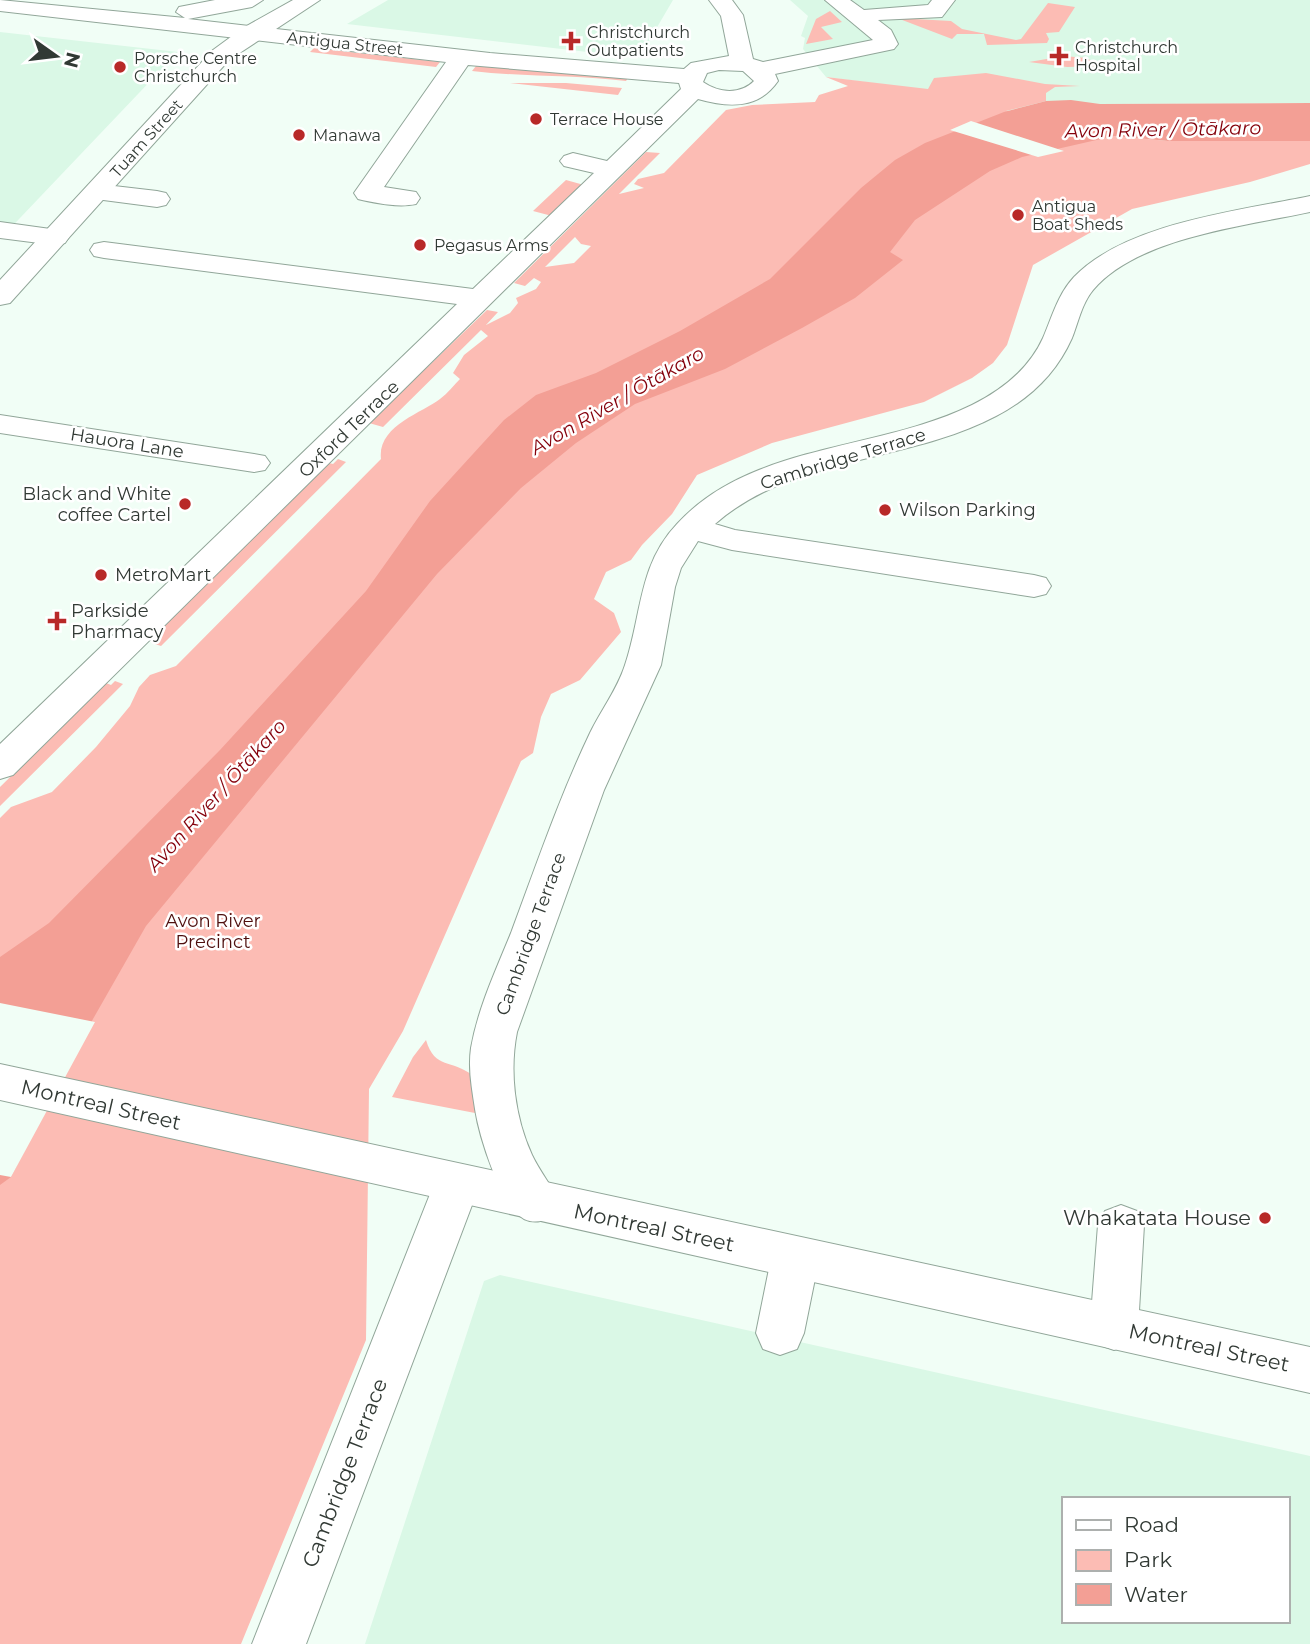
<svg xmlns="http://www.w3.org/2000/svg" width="1310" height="1644" viewBox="0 0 1310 1644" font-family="Montserrat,sans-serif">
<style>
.built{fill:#daf8e6;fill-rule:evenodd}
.green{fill:#fcbcb4;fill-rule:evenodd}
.water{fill:#f39f95}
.pier{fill:#f1fef6}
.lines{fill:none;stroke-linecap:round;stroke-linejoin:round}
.minor-casing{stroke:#91a699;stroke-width:2}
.major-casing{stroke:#91a699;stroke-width:2}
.minor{fill:#fff;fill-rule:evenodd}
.major{fill:#fff;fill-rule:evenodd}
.poi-dot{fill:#b82928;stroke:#fff;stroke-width:2.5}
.labels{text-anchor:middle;stroke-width:5;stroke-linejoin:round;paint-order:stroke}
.far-poi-label{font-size:16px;fill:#313934;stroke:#fff;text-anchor:start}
.far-street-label{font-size:16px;fill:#313934;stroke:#fff}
.street-label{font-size:18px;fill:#313934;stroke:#fff}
.poi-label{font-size:18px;fill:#313934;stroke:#fff;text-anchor:start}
.park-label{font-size:18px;fill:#4f0f0e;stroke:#fff}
.water-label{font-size:19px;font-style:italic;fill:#84000b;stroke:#fff}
.near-street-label{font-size:21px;fill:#313934;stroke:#fff}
.near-poi-label{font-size:21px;fill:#313934;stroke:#fff;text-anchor:end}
</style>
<rect width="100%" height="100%" fill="#f1fef6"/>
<path class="built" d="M388,0h285l-34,58 -292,-34z
M790,0h520v103l-210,1 -54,-3 -42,11 -46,-18 -132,-17 -23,-28 2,-11 -4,-2 7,-20z
M0,32l178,20 -178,187z
M500,1275l810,181v188h-945l119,-363zM1063,1499h224v122h-224z"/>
<path class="green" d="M1048,3l27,4 -16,25 -13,1 3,6 -2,4 -60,2 -3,-11h-27l-5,5 -55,-21 54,3 11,8 54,11 5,-1z
M830,11l12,11 -21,5 12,12 -27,5 10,-25z
M314,48l126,14 -4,5 -126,-15z
M1064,56l22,2 16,8 -35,1 -38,-5z
M476,66l152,12 -2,3c-51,-6 -103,-4 -154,-10z
M986,73l59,11 35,2 -25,1 -9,6v8l-40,10 108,25 54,5h142v23l-60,18 -118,27 -99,56 -26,80 -14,18 -21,15 -48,24 -152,41 -75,32 -25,39 -30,31 -11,15 -25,12 -12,27 20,14 7,19 -41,48 -29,14 -10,23 -8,36 -12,8 -118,270 -34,58 -3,251 -125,304h-241v-826l11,-11 41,-15 44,-45 34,-41 9,-19 11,-12 26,-9 205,-207c-4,-33 41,-46 59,-60 8,-6 14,-14 20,-20l-7,-6 11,-18 24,-19 -7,-6 -98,97 -14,-4 118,-113 11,2 -12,13 24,-12 8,-10 -2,-5 20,-9 5,-7 -7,-4 -9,8 -11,-3 132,-131 14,1 -41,41 25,-6 -10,-4 4,-5 26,-6 62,-63 26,-5 63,-3 4,-7 29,-9 -22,-9 102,12 6,-11zM575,237l6,7 10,2 -17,17 -29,4z
M510,83h56l56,5 -4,7z
M566,180l18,5 -32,31 -19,-5z
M338,459l8,3 -185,184 -9,-3 5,-6 -3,-1 175,-173 4,1z
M115,681l8,3 -123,122v-19l106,-104 5,2z
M426,1040c9,30 26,19 46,35l5,15 -2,23 -83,-16 21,-40z"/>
<path class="water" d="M1071,100l29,4 210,-1v38h-142l-54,-5 -92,21 -32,14 -75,49 -25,32 13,8 -48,38 -53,30 -77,41 -90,35 -59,39 -55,45 -84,86 -291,352 -53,93 -82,158 -11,8v-228l49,-34 171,-173 146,-159 64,-90 74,-81 32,-25 60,-22 84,-42 90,-52 91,-91 34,-28 30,-17 79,-31 42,-11z"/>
<path class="pier" d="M971,121l93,30 -26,6 -88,-27z
M0,1003l95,19 -84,155 -11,-2z"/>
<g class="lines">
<g class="minor-casing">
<path id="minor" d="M0,0l185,18 -9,-6 3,-5 36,-7h48l-11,7 -64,12 302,34 194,16 7,-6 38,-7 -8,-40 -12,-16h23l11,15 10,44 10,3 110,-22 -48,-40h25l14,10 64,-5 4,-5h23l-13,17 -64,3 13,10 7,14 -4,5 -119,25 3,7c-19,28 -49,27 -80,18l-685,676 -13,4v-35l457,-440 -353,-46 -10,-2 -4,-6 4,-6 10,-2 369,47 121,-116 -30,-7 -4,-5 4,-5 9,-3 34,8 74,-72 -2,-6 -211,-18 -84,122 32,5 4,6 -4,6c-18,4 -40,-1 -58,-5l-4,-6 92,-131 -446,-51zM719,70l24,1 11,10c-14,14 -35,12 -51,1l4,-9z
M97,184l60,7 9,2 4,6 -4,6 -9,2 -69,-9 -4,-6 4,-6z
M1310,196v16c-64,14 -172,25 -217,78 -11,13 -15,33 -21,48 -16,36 -43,61 -76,78 -89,47 -204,40 -281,108l20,6 299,45 12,3 5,8 -5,8 -12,3 -302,-47 -34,-9 -17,27 -6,19 -14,78 -57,125 -87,242c-8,40 -2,86 15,123 8,17 20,31 28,48l-7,14c-11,4 -18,7 -29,2 -24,-14 -45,-84 -49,-110 -3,-20 -7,-40 -4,-61 7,-40 25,-78 40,-115 25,-67 48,-135 79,-200 11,-23 27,-43 35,-68 17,-50 13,-100 52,-141 74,-81 202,-73 295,-119 30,-15 57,-36 71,-67 9,-21 15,-44 31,-61 52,-54 165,-66 236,-81z
M0,222l65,9 4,6 -4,6 -10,2 -55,-7z
M0,415l254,39 11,2 5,7 -5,7 -11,2 -254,-39z
M457,1164l16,6 7,14 -174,460h-54l182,-460 7,-14z
M1121,1205l16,6 7,14 -6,103 -7,16 -17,6 -17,-6 -7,-16 8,-103 7,-14z
M795,1238l17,6 7,15 -15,74 -7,16 -17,6 -17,-6 -7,-16 15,-74 7,-15z"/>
</g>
<g class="major-casing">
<path id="major" d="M293,0h27l-91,60 -219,243 -10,2v-25l213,-230 30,-22z
M0,1064l1310,283v46l-1310,-293z"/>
</g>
<use href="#minor" class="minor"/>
<use href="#major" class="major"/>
</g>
<g class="poi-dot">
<path d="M567.5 30.5h7v7h7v7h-7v7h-7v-7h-7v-7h7z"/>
<path d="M1055.5 45.5h7v7h7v7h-7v7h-7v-7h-7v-7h7z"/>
<circle cx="120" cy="67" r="7"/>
<circle cx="536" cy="119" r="7"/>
<circle cx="299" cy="135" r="7"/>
<circle cx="1018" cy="215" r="7"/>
<circle cx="420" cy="245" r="7"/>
<circle cx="185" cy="504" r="7"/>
<circle cx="885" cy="510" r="7"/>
<circle cx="101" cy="575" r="7"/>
<path d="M53.5 610.5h7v7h7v7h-7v7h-7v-7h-7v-7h7z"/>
<circle cx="1265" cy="1218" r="7"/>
</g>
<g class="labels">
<g class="far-poi-label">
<text x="587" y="38">Christchurch<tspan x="587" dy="18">Outpatients</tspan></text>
<text x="1075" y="53">Christchurch<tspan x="1075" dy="18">Hospital</tspan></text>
<text x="134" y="64">Porsche Centre<tspan x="134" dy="18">Christchurch</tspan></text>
<text x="550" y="125">Terrace House</text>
<text x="313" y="141">Manawa</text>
<text x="1032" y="212">Antigua<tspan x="1032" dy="18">Boat Sheds</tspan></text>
<text x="434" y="251">Pegasus Arms</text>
</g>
<g class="far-street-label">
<text transform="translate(345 43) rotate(6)" y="6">Antigua Street</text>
<text transform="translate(146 138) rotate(-48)" y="6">Tuam Street</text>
</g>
<g class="street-label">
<text transform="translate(349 429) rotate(-44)" y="6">Oxford Terrace</text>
<text transform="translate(127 443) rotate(9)" y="6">Hauora Lane</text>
<text transform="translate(843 459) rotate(-17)" y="6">Cambridge Terrace</text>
<text transform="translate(531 934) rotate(-70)" y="6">Cambridge Terrace</text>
</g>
<g class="poi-label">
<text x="171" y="500" text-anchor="end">Black and White<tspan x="171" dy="21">coffee Cartel</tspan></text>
<text x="899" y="516">Wilson Parking</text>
<text x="115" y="581">MetroMart</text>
<text x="71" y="617">Parkside<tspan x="71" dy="21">Pharmacy</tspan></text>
</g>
<g class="park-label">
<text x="213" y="927">Avon River<tspan x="213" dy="21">Precinct</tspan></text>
</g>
<g class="water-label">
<text transform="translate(1163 129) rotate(-1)" y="7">Avon River / Ōtākaro</text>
<text transform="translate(617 400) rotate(-30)" y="7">Avon River / Ōtākaro</text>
<text transform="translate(216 795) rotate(-48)" y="7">Avon River / Ōtākaro</text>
</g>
<g class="near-street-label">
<text transform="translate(101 1105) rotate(13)" y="7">Montreal Street</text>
<text transform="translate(654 1228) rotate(12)" y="7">Montreal Street</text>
<text transform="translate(1209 1348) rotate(12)" y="7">Montreal Street</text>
<text transform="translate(345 1473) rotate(-69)" y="7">Cambridge Terrace</text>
</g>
<g class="near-poi-label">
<text x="1251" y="1225">Whakatata House</text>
</g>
</g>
<rect x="1062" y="1497" width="228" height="126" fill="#ffffff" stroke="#adb0ae" stroke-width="2"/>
<rect x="1076" y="1520" width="35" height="10" fill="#ffffff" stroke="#adb0ae" stroke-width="2"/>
<text x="1124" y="1532" font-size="21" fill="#313934">Road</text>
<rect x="1076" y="1550" width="35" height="21" fill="#fcbcb4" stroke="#adb0ae" stroke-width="2"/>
<text x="1124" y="1567" font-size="21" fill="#313934">Park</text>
<rect x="1076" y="1584" width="35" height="21" fill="#f39f95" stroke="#adb0ae" stroke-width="2"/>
<text x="1124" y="1602" font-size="21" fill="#313934">Water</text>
<g transform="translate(56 56) rotate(104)" stroke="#ffffff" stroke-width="5" paint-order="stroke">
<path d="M0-5L12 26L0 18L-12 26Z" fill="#313934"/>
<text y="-10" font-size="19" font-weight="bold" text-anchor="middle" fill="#313934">N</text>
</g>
</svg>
